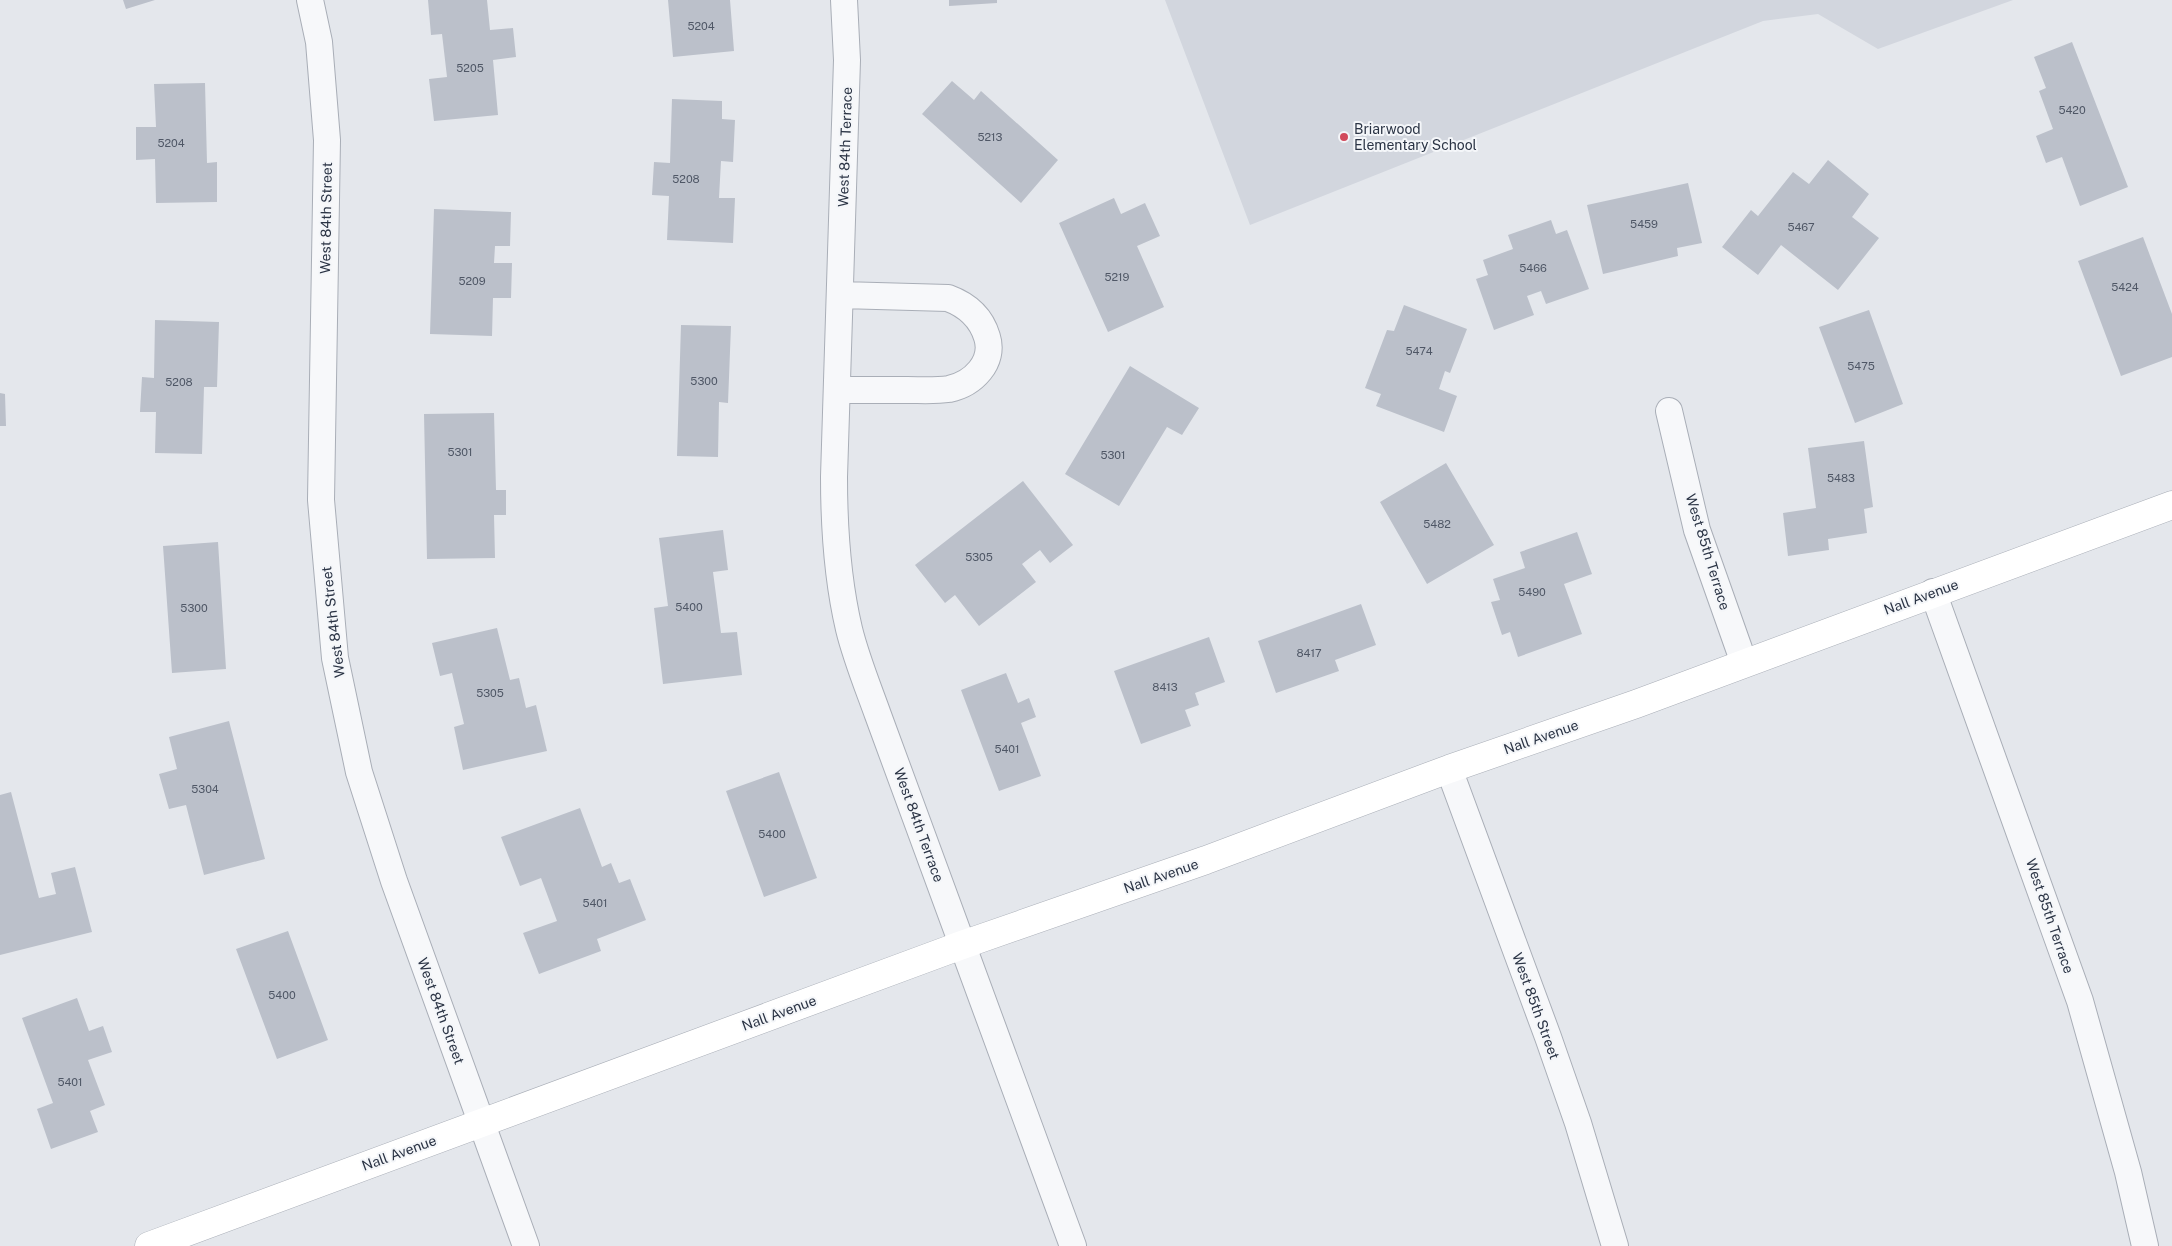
<svg xmlns="http://www.w3.org/2000/svg" width="2172" height="1246" viewBox="0 0 2172 1246" font-family="'Public Sans',sans-serif">
<style>
.built{fill:#d2d6de}
.building{fill:#bbc0ca}
.lines{fill:none;stroke-linecap:round;stroke-linejoin:round}
.street-casing{stroke:#a9aeb7;stroke-width:28}
.secondary-casing{stroke:#a9aeb7;stroke-width:29}
.street{stroke:#f7f8fa;stroke-width:26}
.secondary{stroke:#fff;stroke-width:28}
.poi-dot{fill:#d1495b;stroke:#f4f6f9;stroke-width:2}
.labels{text-anchor:middle;stroke-width:4;stroke-linejoin:round;paint-order:stroke}
.number-label{font-size:11px;fill:#4f5766}
.poi-label{font-size:14px;fill:#2b3445;stroke:#f4f6f9;text-anchor:start}
.street-label{font-size:14px;fill:#2b3445;stroke:#f4f6f9}
</style>
<rect width="100%" height="100%" fill="#e4e7ec"/>
<path class="built" d="M1165,0h848l-135,49 -60,-35 -55,7 -513,204z"/>
<path class="building" d="M123,0h32l-29,9z
M428,0h59l3,30 23,-2 3,29 -23,3 5,55 -64,6 -5,-42 18,-2 -5,-43 -11,1z
M668,0h62l4,51 -61,6z
M949,0h48v3l-48,3z
M2072,42l56,145 -48,19 -18,-49 -16,6 -10,-27 17,-7 -14,-38 7,-3 -12,-31z
M952,81l22,19 7,-9 77,69 -37,43 -99,-89z
M205,83l2,80 10,-1v40l-61,1 -1,-44 -19,1v-33h20l-2,-43z
M672,99l50,2v18l13,1 -2,42 -12,-1 -2,37h16l-2,45 -66,-3 2,-44 -17,-1 2,-33 16,1z
M1828,160l41,34 -17,23 27,21 -41,52 -57,-45 -23,30 -36,-28 29,-37 7,6 35,-44 16,12z
M1688,183l14,60 -25,5 1,8 -75,18 -16,-69z
M1114,198l7,16 24,-11 15,33 -23,10 27,61 -56,25 -49,-109z
M434,209l77,3 -1,34h-15l-1,17h18l-1,35h-18l-1,38 -62,-2z
M1551,220l5,14 11,-4 22,59 -43,15 -5,-13 -14,5 7,19 -40,15 -18,-51 12,-4 -5,-15 30,-11 -5,-14z
M2143,237l29,77v43l-51,19 -43,-115z
M1404,305l63,24 -17,44 -5,-2 -6,18 18,7 -13,36 -68,-26 5,-12 -16,-6 22,-58 7,1z
M1869,310l34,94 -48,19 -36,-96z
M155,320l64,2 -2,65h-13l-2,67 -47,-1 1,-41h-16l2,-35 12,1z
M681,325l50,1 -3,77 -9,-1 -1,55 -41,-1z
M1130,366l69,42 -17,27 -15,-8 -48,79 -54,-32z
M0,393l5,1 1,32h-6z
M494,413l2,77h10v25h-12l1,43 -68,1 -3,-145z
M1864,441l9,66 -9,2 3,24 -39,6 1,11 -41,6 -5,-43 33,-5 -8,-60z
M1446,463l48,82 -67,39 -47,-82z
M1023,481l50,64 -23,18 -10,-13 -18,14 14,18 -57,44 -24,-31 -10,8 -30,-38z
M723,530l5,40 -15,2 8,61 16,-1 5,43 -79,9 -9,-76 14,-2 -9,-68z
M1577,532l15,42 -28,10 18,50 -64,23 -8,-25 -8,3 -11,-33 9,-2 -7,-21 32,-11 -5,-16z
M218,542l8,127 -54,4 -9,-127z
M1361,604l15,41 -41,15 4,11 -63,22 -18,-52z
M497,628l13,52 9,-2 7,30 10,-3 11,46 -84,19 -9,-43 10,-3 -12,-51 -12,3 -8,-33z
M1209,637l16,45 -30,11 4,12 -14,5 6,16 -50,18 -27,-73z
M1006,673l12,30 11,-5 7,19 -15,6 20,53 -42,15 -38,-101z
M229,721l36,138 -61,16 -18,-70 -17,4 -10,-35 18,-5 -8,-32z
M779,772l38,106 -53,19 -38,-106z
M11,792l28,106 17,-4 -5,-21 24,-6 17,65 -92,23v-160z
M580,808l22,59 9,-4 8,20 11,-4 16,41 -49,19 4,12 -62,23 -16,-41 34,-12 -16,-43 -21,8 -19,-49z
M288,931l40,109 -51,19 -41,-110z
M77,998l12,33 14,-5 9,26 -24,8 17,45 -15,6 8,21 -47,17 -14,-40 16,-6 -31,-85z"/>
<g class="lines">
<g class="street-casing">
<path id="street" d="M310,0l9,42 8,98 -6,360 14,158 24,114 35,109 132,365
M844,0l3,60 -13,417c0,51 3,101 15,152 7,29 19,58 29,86l195,531
M838,390c23,0 46,0 69,0 14,0 28,1 42,-1 24,-5 46,-27 38,-52 -6,-20 -20,-32 -39,-39l-107,-3
M1669,411l28,119 47,133
M1933,592l147,409 48,171 17,74
M1449,769l99,268 30,86 37,123"/>
</g>
<g class="secondary-casing">
<path id="secondary" d="M149,1246l813,-301 244,-85 243,-91 187,-65 536,-199"/>
</g>
<use href="#street" class="street"/>
<use href="#secondary" class="secondary"/>
</g>
<circle class="poi-dot" cx="1344" cy="137" r="5"/>
<g class="labels">
<g class="number-label">
<text x="701" y="30">5204</text>
<text x="470" y="72">5205</text>
<text x="2072" y="114">5420</text>
<text x="990" y="141">5213</text>
<text x="171" y="147">5204</text>
<text x="686" y="183">5208</text>
<text x="1644" y="228">5459</text>
<text x="1801" y="231">5467</text>
<text x="1533" y="272">5466</text>
<text x="1117" y="281">5219</text>
<text x="472" y="285">5209</text>
<text x="2125" y="291">5424</text>
<text x="1419" y="355">5474</text>
<text x="1861" y="370">5475</text>
<text x="704" y="385">5300</text>
<text x="179" y="386">5208</text>
<text x="460" y="456">5301</text>
<text x="1113" y="459">5301</text>
<text x="1841" y="482">5483</text>
<text x="1437" y="528">5482</text>
<text x="979" y="561">5305</text>
<text x="1532" y="596">5490</text>
<text x="689" y="611">5400</text>
<text x="194" y="612">5300</text>
<text x="1309" y="657">8417</text>
<text x="1165" y="691">8413</text>
<text x="490" y="697">5305</text>
<text x="1007" y="753">5401</text>
<text x="205" y="793">5304</text>
<text x="772" y="838">5400</text>
<text x="595" y="907">5401</text>
<text x="282" y="999">5400</text>
<text x="70" y="1086">5401</text>
</g>
<g class="poi-label">
<text x="1354" y="134">Briarwood<tspan x="1354" dy="16">Elementary School</tspan></text>
</g>
<g class="street-label">
<text transform="translate(845 147) rotate(-88)" y="5">West 84th Terrace</text>
<text transform="translate(326 218) rotate(-89)" y="5">West 84th Street</text>
<text transform="translate(1708 552) rotate(73)" y="5">West 85th Terrace</text>
<text transform="translate(1921 597) rotate(-20)" y="5">Nall Avenue</text>
<text transform="translate(333 622) rotate(-97)" y="5">West 84th Street</text>
<text transform="translate(1541 737) rotate(-19)" y="5">Nall Avenue</text>
<text transform="translate(919 825) rotate(70)" y="5">West 84th Terrace</text>
<text transform="translate(1161 876) rotate(-19)" y="5">Nall Avenue</text>
<text transform="translate(2050 916) rotate(71)" y="5">West 85th Terrace</text>
<text transform="translate(1536 1006) rotate(70)" y="5">West 85th Street</text>
<text transform="translate(441 1011) rotate(70)" y="5">West 84th Street</text>
<text transform="translate(779 1013) rotate(-20)" y="5">Nall Avenue</text>
<text transform="translate(399 1153) rotate(-20)" y="5">Nall Avenue</text>
</g>
</g>
</svg>
